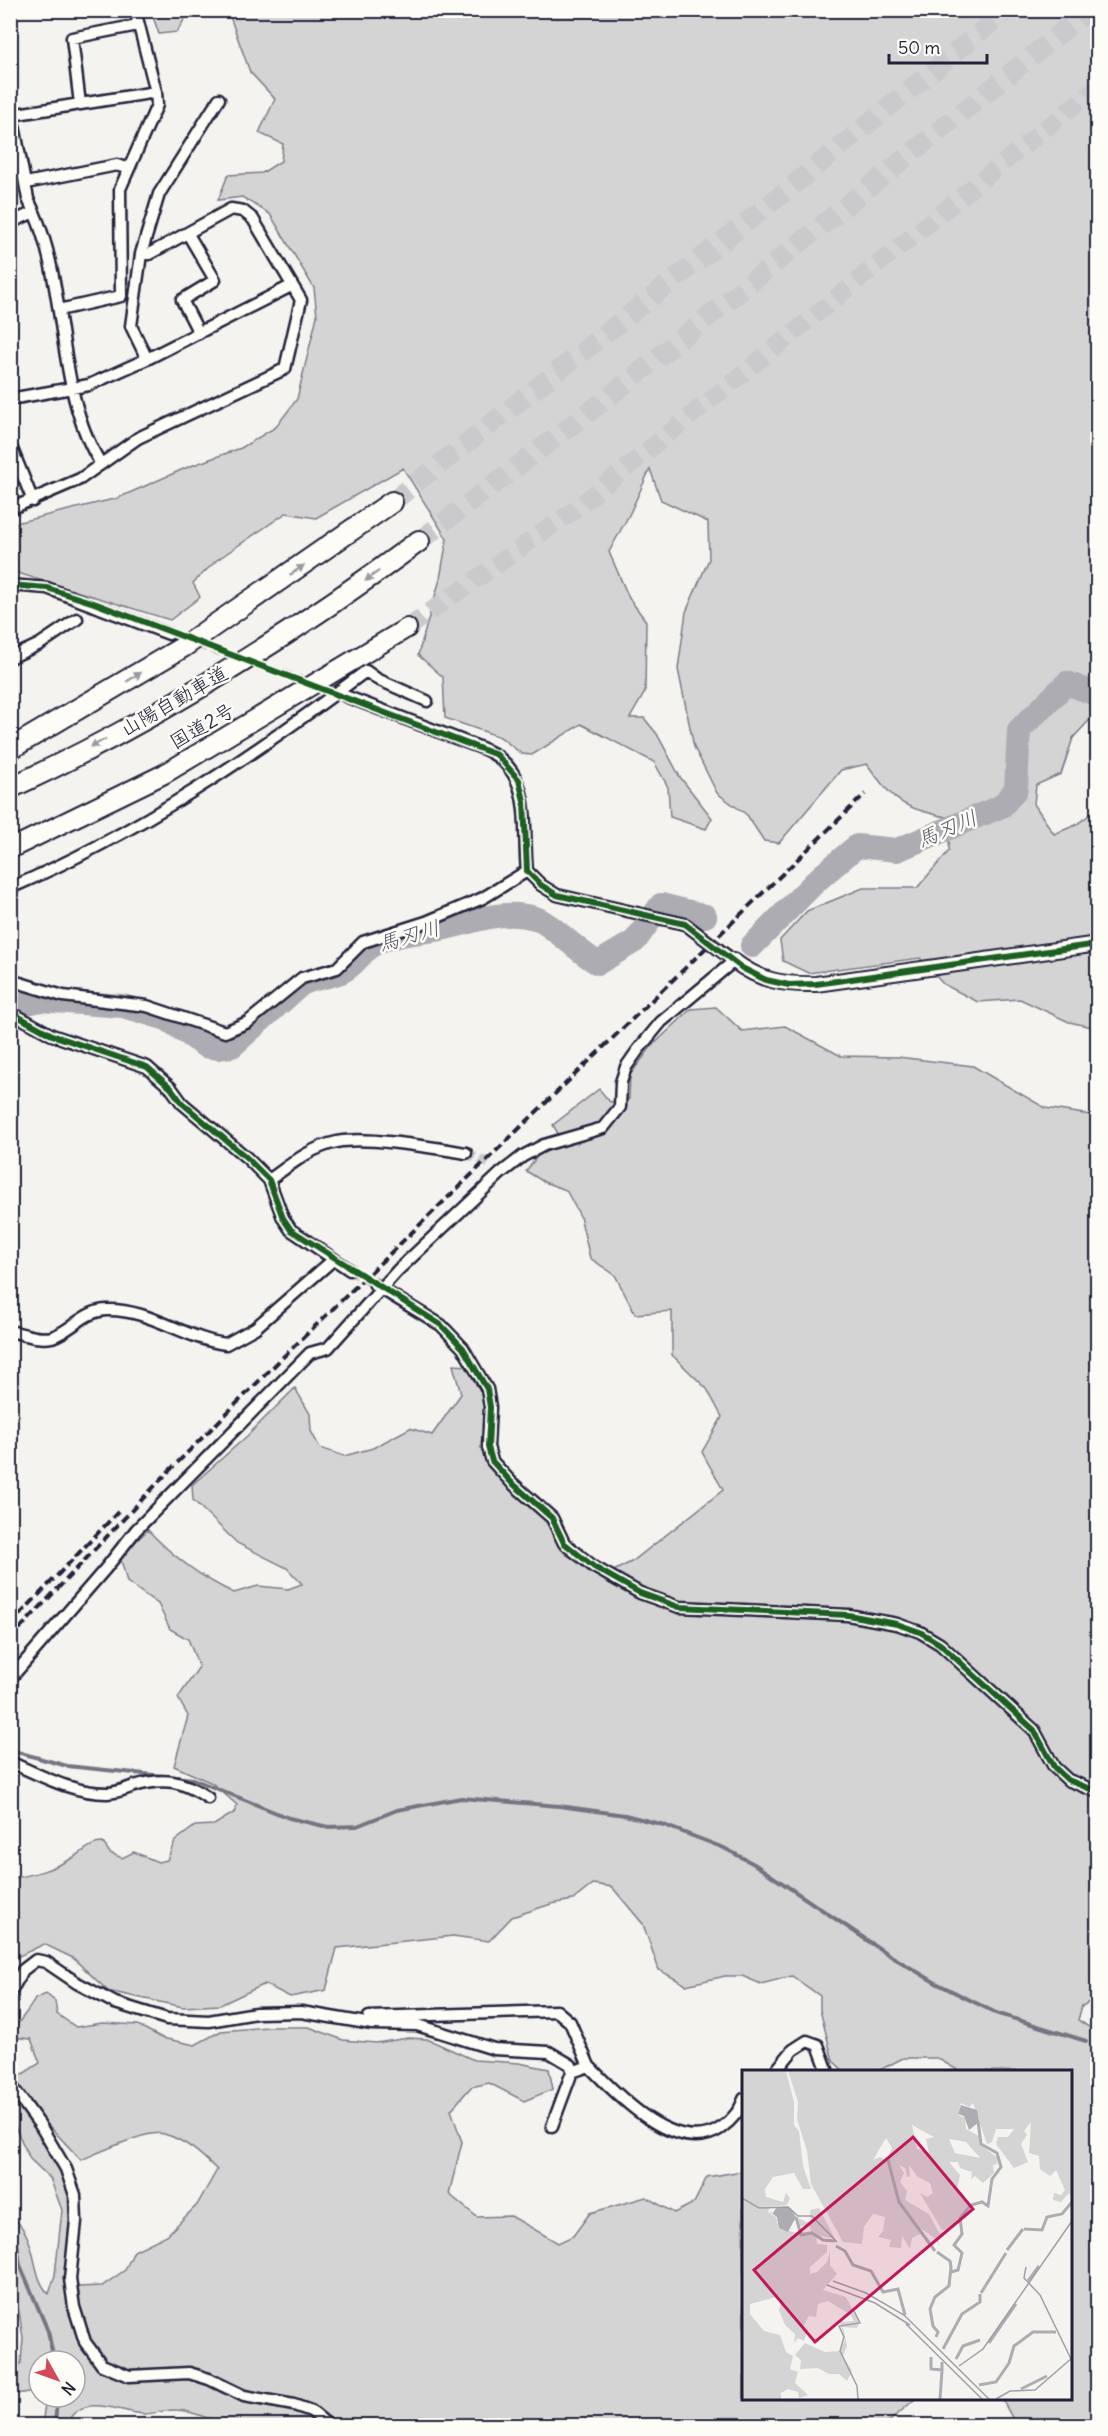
<svg xmlns="http://www.w3.org/2000/svg" width="1108" height="2436" viewBox="0 0 1108 2436" font-family="Delius,'Klee One',sans-serif">
<style>
.green{fill:#d5d4d5;stroke:#7c7b88;stroke-width:1.5}
.lines{fill:none;stroke-linecap:round;stroke-linejoin:round}
.stream{stroke:#757582;stroke-width:4}
.river{stroke:#acacb2;stroke-width:24}
.minor-tunnel{stroke:#cac9cb;stroke-width:10;stroke-dasharray:10 5;stroke-linecap:butt}
.trunk-tunnel{stroke:#cac9cb;stroke-width:18;stroke-dasharray:18 9;stroke-linecap:butt}
.motorway-tunnel{stroke:#cac9cb;stroke-width:20;stroke-dasharray:20 10;stroke-linecap:butt}
.minor-casing{stroke:#22223b;stroke-width:15}
.tertiary-casing{stroke:#22223b;stroke-width:18}
.trunk-casing{stroke:#22223b;stroke-width:22}
.motorway-casing{stroke:#22223b;stroke-width:24}
.minor{stroke:#fdfcf7;stroke-width:10}
.tertiary{stroke:#fdfcf7;stroke-width:14}
.trunk{stroke:#fdfcf7;stroke-width:18}
.motorway{stroke:#fdfcf7;stroke-width:20}
.rail{stroke:#22223b;stroke-width:4;stroke-dasharray:9 4.5;stroke-linecap:butt}
.cycleway-casing{stroke:#fdfcf7;stroke-width:10}
.cycleway{stroke:#1b5e20;stroke-width:6}
.oneway{fill:#9a9aa2}
.labels{text-anchor:middle;stroke-width:5;stroke-linejoin:round;paint-order:stroke}
.street-label{font-size:20px;fill:#22223b;stroke:#fdfcf7}
.water-label{font-size:21px;font-style:italic;fill:#59596b;stroke:#fdfcf7}
.inset-river{fill:none;stroke:#acacb2;stroke-width:3}
.inset-road{fill:none;stroke:#a09fa7;stroke-width:1.5}
.view{fill:#c2185b;fill-opacity:0.15;stroke:#c2185b;stroke-width:3}
.inset-edge{fill:none;stroke:#22223b;stroke-width:3}
</style>
<rect width="100%" height="100%" fill="#f4f3ef"/>
<filter id="ink" filterUnits="userSpaceOnUse"><feTurbulence type="fractalNoise" baseFrequency=".0167" numOctaves="2"/><feDisplacementMap in="SourceGraphic" scale="12" xChannelSelector="R" yChannelSelector="G"/><feConvolveMatrix kernelMatrix="1 2 1 2 8 2 1 2 1" color-interpolation-filters="sRGB"/></filter>
<g filter="url(#ink)">
<path class="green" d="M151,11v-1l38,1 -12,21 -18,2z
M228,11h869v701l-24,26 -12,36 -25,11 -2,19 20,30 22,-9 21,-16v41l-6,8 7,10 -1,160 -28,-6 -49,-23 -42,3 -35,-18 -23,-26 -112,15 -25,-12 -3,-21 27,-29 56,-23h54l32,-37 1,-33c-49,-11 -54,-14 -83,-54l-26,6 -62,73 -15,-2 -17,-26 -30,-22 -23,-46 -16,-78 8,-57 23,-53 -1,-37 -47,-22 -11,-31 -20,44 -21,39 20,46 17,23 -1,71 -15,26h14l13,16 23,43 32,41 -6,11 -36,-12 -2,-30 -14,-25 -73,-38 -49,31 -10,-1 -22,-17 -55,-19 -2,-41 -25,-22 22,-76 7,-40 -44,-71 -87,50 -30,-5 -69,47 -24,23 7,14 -30,23 -159,-49v-47l107,-26 70,-31 53,-19 35,-21 21,-28 20,-83 -3,-28 -44,-74 -28,-17 -24,3 10,-25 34,-2 19,-12 2,-17 -24,-11 16,-34 -25,-27z
M716,1007l26,24 43,-5 56,30 57,1 75,9 72,42 52,8 1,881 -16,9 -4,14 20,13 -1,392h-81l-14,-26 68,-1v-326l-111,-1 -22,-13h-34l-25,13h-34l-11,-10 -13,-51v-14l-28,-20 -31,8 -19,-8h-17l-39,9 -27,-15 -16,-46 -31,-37 -19,-3 -20,16 -22,4 -39,13 -23,24 -36,-5 -116,12 -11,42 -36,7 -25,-13 -45,21 -37,2 -75,-16 -35,-33 -29,-14 -27,13 -6,12v-91c21,-2 45,-10 63,-21 11,-6 16,-14 29,-14l7,10 12,5 12,-6 24,10 9,-2 8,-19 20,-15 19,-1 21,-13 2,-7 -25,-22 -38,-17 14,-50 -10,-18 21,-31 -11,-28 -18,-10 -12,-25 -31,-22 -7,-26 28,-26c26,28 52,47 86,63l24,-7 30,3 14,-5 -15,-16 -50,-25 -44,-43 -1,-15 55,-49 48,-48 15,26 1,17 9,17 24,8 29,-8 37,-20 22,7 29,-41 -8,-29 16,1 16,35 1,59 23,26 32,27 24,41 37,23 31,-16 90,-71 -21,-38 20,-35 -15,-28 -35,-34v-44l-37,3 -20,-39 -25,-17 -10,-42 -14,-26 -22,-8 -18,-11 13,-17 25,-10 -11,-19 46,-36 11,13 19,-3 1,-24 21,-28 40,-38z
M46,1994l9,7 2,13 19,13 26,-4 36,2 24,13 33,7 26,-14 47,-4h41l34,13 33,3 32,-5 19,1 47,21 45,3 30,6 4,20 -29,12 -35,-18 -18,4 -20,23 11,32 -13,52 28,23 34,-1 47,27 15,-7 17,-23 56,-16 28,16 20,-10 13,-26 36,-6 1,227 171,1 -31,27h-663l-5,-5c-12,-4 -27,-11 -40,-11 -10,-1 -21,4 -32,4 -27,-2 -62,-23 -78,11h-24l4,-28h29v-36h-36v29l-22,4 -6,-5v-15l10,-11 2,-25 -4,-27 -8,-3v-92c29,22 18,59 38,78l6,-19 7,-65 -12,-32 -20,-19 -19,-41 -1,-27 30,42 7,17 19,30 5,26 -2,74 9,7 24,-1 23,-16 9,-19 33,-16 30,-30 20,-35c-15,-15 -31,-30 -53,-36 -16,-5 -66,19 -83,26l-44,-47 -22,-34 25,-16 -9,-24 -20,-2c4,-14 17,-24 24,-38z"/>
<g class="lines">
<path class="stream" d="M10,1750l57,16 126,13 96,39 39,9 29,-1 40,-16 64,-12 98,8 66,9 39,10 60,23 30,16 132,89 50,30 60,30 90,28
M10,2234l7,10 3,21 28,66 6,30
M55,2426l2,-29"/>
<path class="river" d="M752,946l64,-65 41,-35 40,4 105,-44 14,-17 3,-59 48,-47 31,12
M10,1007l30,-7 83,6 44,13 38,27 14,2 13,-2 68,-61c14,-8 29,-7 43,-14 14,-7 20,-23 35,-29 19,-8 38,-9 58,-12 33,-6 64,-22 99,-12 16,5 44,35 63,45l37,-22 26,-36 44,11"/>
<path class="minor-tunnel" d="M169,634l175,61
M466,1153l27,12
M350,1270l25,15"/>
<path class="trunk-tunnel" d="M407,628l166,-117 525,-425"/>
<path class="motorway-tunnel" d="M392,502l394,-311 221,-181
M419,541l186,-141 484,-390"/>
<g class="minor-casing">
<path id="minor" d="M80,104l-8,-66 66,-13
M11,115l145,-23
M26,183l91,-18 11,4
M34,212c34,76 22,182 67,252
M10,223l24,-11 -6,-13 -17,-89
M188,234l27,46 -33,20 17,33
M59,310l62,-14 -1,-107 37,-84 -1,-13 -21,-82
M147,359l-16,-33 10,-72 18,-60 60,-95
M10,399l79,-14 58,-26 144,-73
M10,444l23,57
M10,509l70,-30 58,-41 147,-69 16,-69 -48,-81 -10,-8 -12,-2 -82,45h-8
M10,585l37,3 122,46
M10,658l30,-14 37,-25
M10,888c129,-55 245,-134 356,-217l11,8 50,22
M10,980l53,16 84,10 78,26 23,-10 54,-44 35,-10 26,-26 63,-20 57,-24 44,-27
M10,1012l42,23 95,32 24,21 11,15 65,55 22,22 14,38 8,12 59,40
M269,1180c21,-15 42,-33 68,-38 29,-6 98,6 129,11
M375,1285l66,40 22,23 24,41 3,18 -2,40 4,14 19,21 41,36 12,25 30,24 46,26 39,14 169,8 49,9 23,8 20,12 94,86 20,37 14,13 30,12
M10,1331c13,3 29,9 42,6 19,-6 32,-26 54,-27 42,-2 79,29 120,34l29,-16 79,-69
M10,1679l96,-111 30,-38 174,-177 18,-5 70,-78 103,-97 22,-17 21,-11 59,-17 17,-21 1,-25 5,-15 12,-17 23,-28 73,-61 -49,-37 -128,-29 -16,-10 -14,-14c-5,-46 8,-100 -43,-122l-139,-53
M10,1762c32,14 62,31 97,31 9,0 19,-4 27,-7 30,-9 48,-6 74,12
M10,1993l13,-23 13,-10 10,2 31,21 38,20 52,16 42,2 47,-8 45,-1 71,12 45,1 77,24 55,3 22,13 1,7 -20,54
M369,2017l188,-6 13,11 19,44 -17,6
M589,2066c28,29 88,92 132,62 11,-8 19,-17 23,-29
M775,2072l18,-22 14,-9 11,4 10,27
M10,2084l30,41 26,44 9,26 1,26 -6,58 4,28 11,35 17,23 27,11 60,-3 20,6 35,17 50,9 17,6 18,15"/>
</g>
<g class="tertiary-casing">
<path id="tertiary" d="M734,961c26,20 50,24 82,23l282,-40"/>
</g>
<g class="trunk-casing">
<path id="trunk" d="M10,849l154,-75 243,-146"/>
</g>
<g class="motorway-casing">
<path id="motorway" d="M10,749l173,-102 209,-145
M10,788c145,-67 281,-152 409,-247"/>
</g>
<use href="#minor" class="minor"/>
<use href="#tertiary" class="tertiary"/>
<use href="#trunk" class="trunk"/>
<use href="#motorway" class="motorway"/>
<path class="rail" d="M10,1625l108,-113
M10,1639l158,-167 113,-113 584,-565"/>
<g class="cycleway-casing">
<path id="cycleway" d="M10,585l37,3 47,15 403,152 22,25 5,21 3,70 14,14 16,10 128,29 57,44 24,12 23,5 27,-1 282,-40
M10,1012l42,23 95,32 24,21 11,15 65,55 22,22 14,38 8,12 150,95 22,23 24,41 3,18 -2,40 4,14 19,21 41,36 12,25 30,24 46,26 39,14 169,8 49,9 23,8 20,12 94,86 20,37 14,13 30,12"/>
</g>
<use href="#cycleway" class="cycleway"/>
</g>
<defs><path id="oneway-solid" d="M-6-.8H1V-3.2L6.5 0L1 3.2V.8H-6Z" transform="scale(1.5)"/></defs>
<g class="oneway">
<use href="#oneway-solid" transform="translate(297 570) rotate(-34)"/>
<use href="#oneway-solid" transform="translate(372 576) rotate(143)"/>
<use href="#oneway-solid" transform="translate(134 677) rotate(-32)"/>
<use href="#oneway-solid" transform="translate(98 743) rotate(152)"/>
</g>
</g>
<g class="labels">
<g class="street-label">
<text transform="translate(174 701) rotate(-30)" y="7">山陽自動車道</text>
<text transform="translate(202 726) rotate(-30)" y="7">国道2号</text>
</g>
<g class="water-label">
<text transform="translate(947 829) rotate(-23)" y="7">馬刃川</text>
<text transform="translate(409 936) rotate(-16)" y="7">馬刃川</text>
</g>
</g>
<g transform="translate(742 2070)">
<rect width="330" height="330" fill="#f4f3ef"/>
<path d="M0,1h44l8,31v23l5,6 4,35 8,23h-8l-9,-16 -21,4 -8,12 1,8 17,5 3,-9 4,5 -3,7 -17,2 -2,5 8,5 3,11 17,5 15,-2 -1,-4 -10,-1 -2,-8 13,6 -1,-14 9,-2 16,31 -19,-4 1,9 10,1v7l-17,15v7l7,-2 10,-10 3,-11v14l7,9 -14,16 23,7 13,25 -2,6 -14,-1 4,19 -4,10 9,15 -5,10 -8,-7h-10l-11,-6 -18,1 1,-9 -6,-5 10,-12 20,9 15,-1 5,-11 -5,-18 14,-1 -3,-6 -23,-14 -10,3 -2,13 -7,-1 -6,11 5,3 -4,11 -6,-3 -4,5 1,-9 -10,-9 -6,-15 2,-8 -5,-5 -26,7v10l14,17 16,4 6,17 7,4 -3,13 8,3 -3,11 13,12 -9,3 -1,-6 -10,-3 -7,4v6h-39zM46,1h284v129l-3,-7 -8,9 -8,-2 1,-7 7,2 4,-5 -9,-20 -6,6 -10,-7 -1,-13 -10,-3 2,-31 -7,9 3,4 -6,9 7,18 -14,6 -18,-24 2,-7h10l6,-8h-18l-4,13 -5,2 -14,-41 -4,4 -8,-4 -3,12 7,3 1,11 13,7 3,10 16,12 -1,6 -4,1 1,8 -11,10 -8,-7 -4,3 1,-7 -12,-4 -2,-6h-9l11,13 -3,15 5,2 5,13h4l-7,10 2,4 -5,-1 2,14 -4,-12 2,-6 -10,15 -9,1 -22,-37 7,4 6,-4 -3,-10 -12,-6 -9,-12 1,11 -3,1 -2,-9 -6,-3 5,8 -4,9 7,9 -2,9 24,14 10,19 7,1 -8,5 2,8 -4,-8 -16,-11v6l-8,4 -2,11 -8,-13 -1,12 -12,-1 2,-7 -13,-3 5,-6 2,-14 -12,-3 -9,13 -2,17 -19,-2 -32,-58 -4,-33 -10,-32 1,-17zM170,55l22,12 -8,2 3,14 -12,-4zM144,68l6,10 -5,13 -7,-4 -7,3zM207,69l17,3 14,16 -25,-5z" fill="#d5d4d5" fill-rule="evenodd"/>
<path d="M219,35l16,5 2,12 -10,8 -5,-14 -6,-2zM34,138h14l6,9 -8,15 -9,-4 -2,-11 -8,-6 4,2z" fill="#acacb2"/>
<path class="inset-river" d="M146,90l11,42 36,49M54,147l5,18 11,-2 11,7 12,1M282,159l18,1 5,-13 15,-3 10,-12M94,176l9,5 8,14 18,6 12,21 15,-3 7,26M265,180l16,-21M209,202l7,-2 4,-17 -8,-8 8,-11 -2,-16 11,-13 11,-3 6,4 4,-27 9,-12 -4,-14 -16,-9 -3,-23M286,211l11,-15M239,223l25,-40M194,267l2,-5 -5,-6 -3,-17 5,-12 14,-11 2,-19 -1,-6 -13,-9M247,273l27,-39M201,279l19,-35 18,-12v-8M189,287v12l11,1v-8M214,289l7,-13 17,-6M237,315l17,-3 13,-19 5,-17 19,-14h23M279,319l26,-13M198,329l2,-29"/>
<path class="inset-road" d="M0,128l17,10 29,-1 10,9h14l25,26M284,197l-2,11 16,17 32,66M91,211l33,12 38,22 85,84M85,215l48,18 35,22M112,241l6,12 -21,3 5,11 -4,14 17,35 1,13M164,254l76,75M217,296l24,-17 89,-128M254,329l14,-8 25,-1 37,-32"/>
<path class="view" d="M171,67l60,72 -158,133 -61,-72z"/>
<rect width="330" height="330" class="inset-edge"/>
</g>
<rect width="1108" height="2436" fill="none" stroke="#fdfcf7" stroke-width="36"/>
<rect x="18" y="18" width="1072" height="2400" fill="none" stroke="#22223b" stroke-width="2" filter="url(#ink)"/>
<g transform="translate(57 2379) rotate(130)"><circle r="28" fill="#fdfcf7" stroke="#a5a5ac" stroke-width="1.5"/>
<path d="M0-4.5L10 22L0 15L-10 22Z" fill="#d1495b"/>
<text y="-9" font-size="16" font-weight="bold" text-anchor="middle" fill="#22223b">N</text>
</g>
<path d="M889 54v9h98v-9" fill="none" stroke="#22223b" stroke-width="3"/>
<text x="898" y="54" font-size="18" fill="#22223b" stroke="#fdfcf7" stroke-width="4.5" paint-order="stroke">50 m</text>
</svg>
